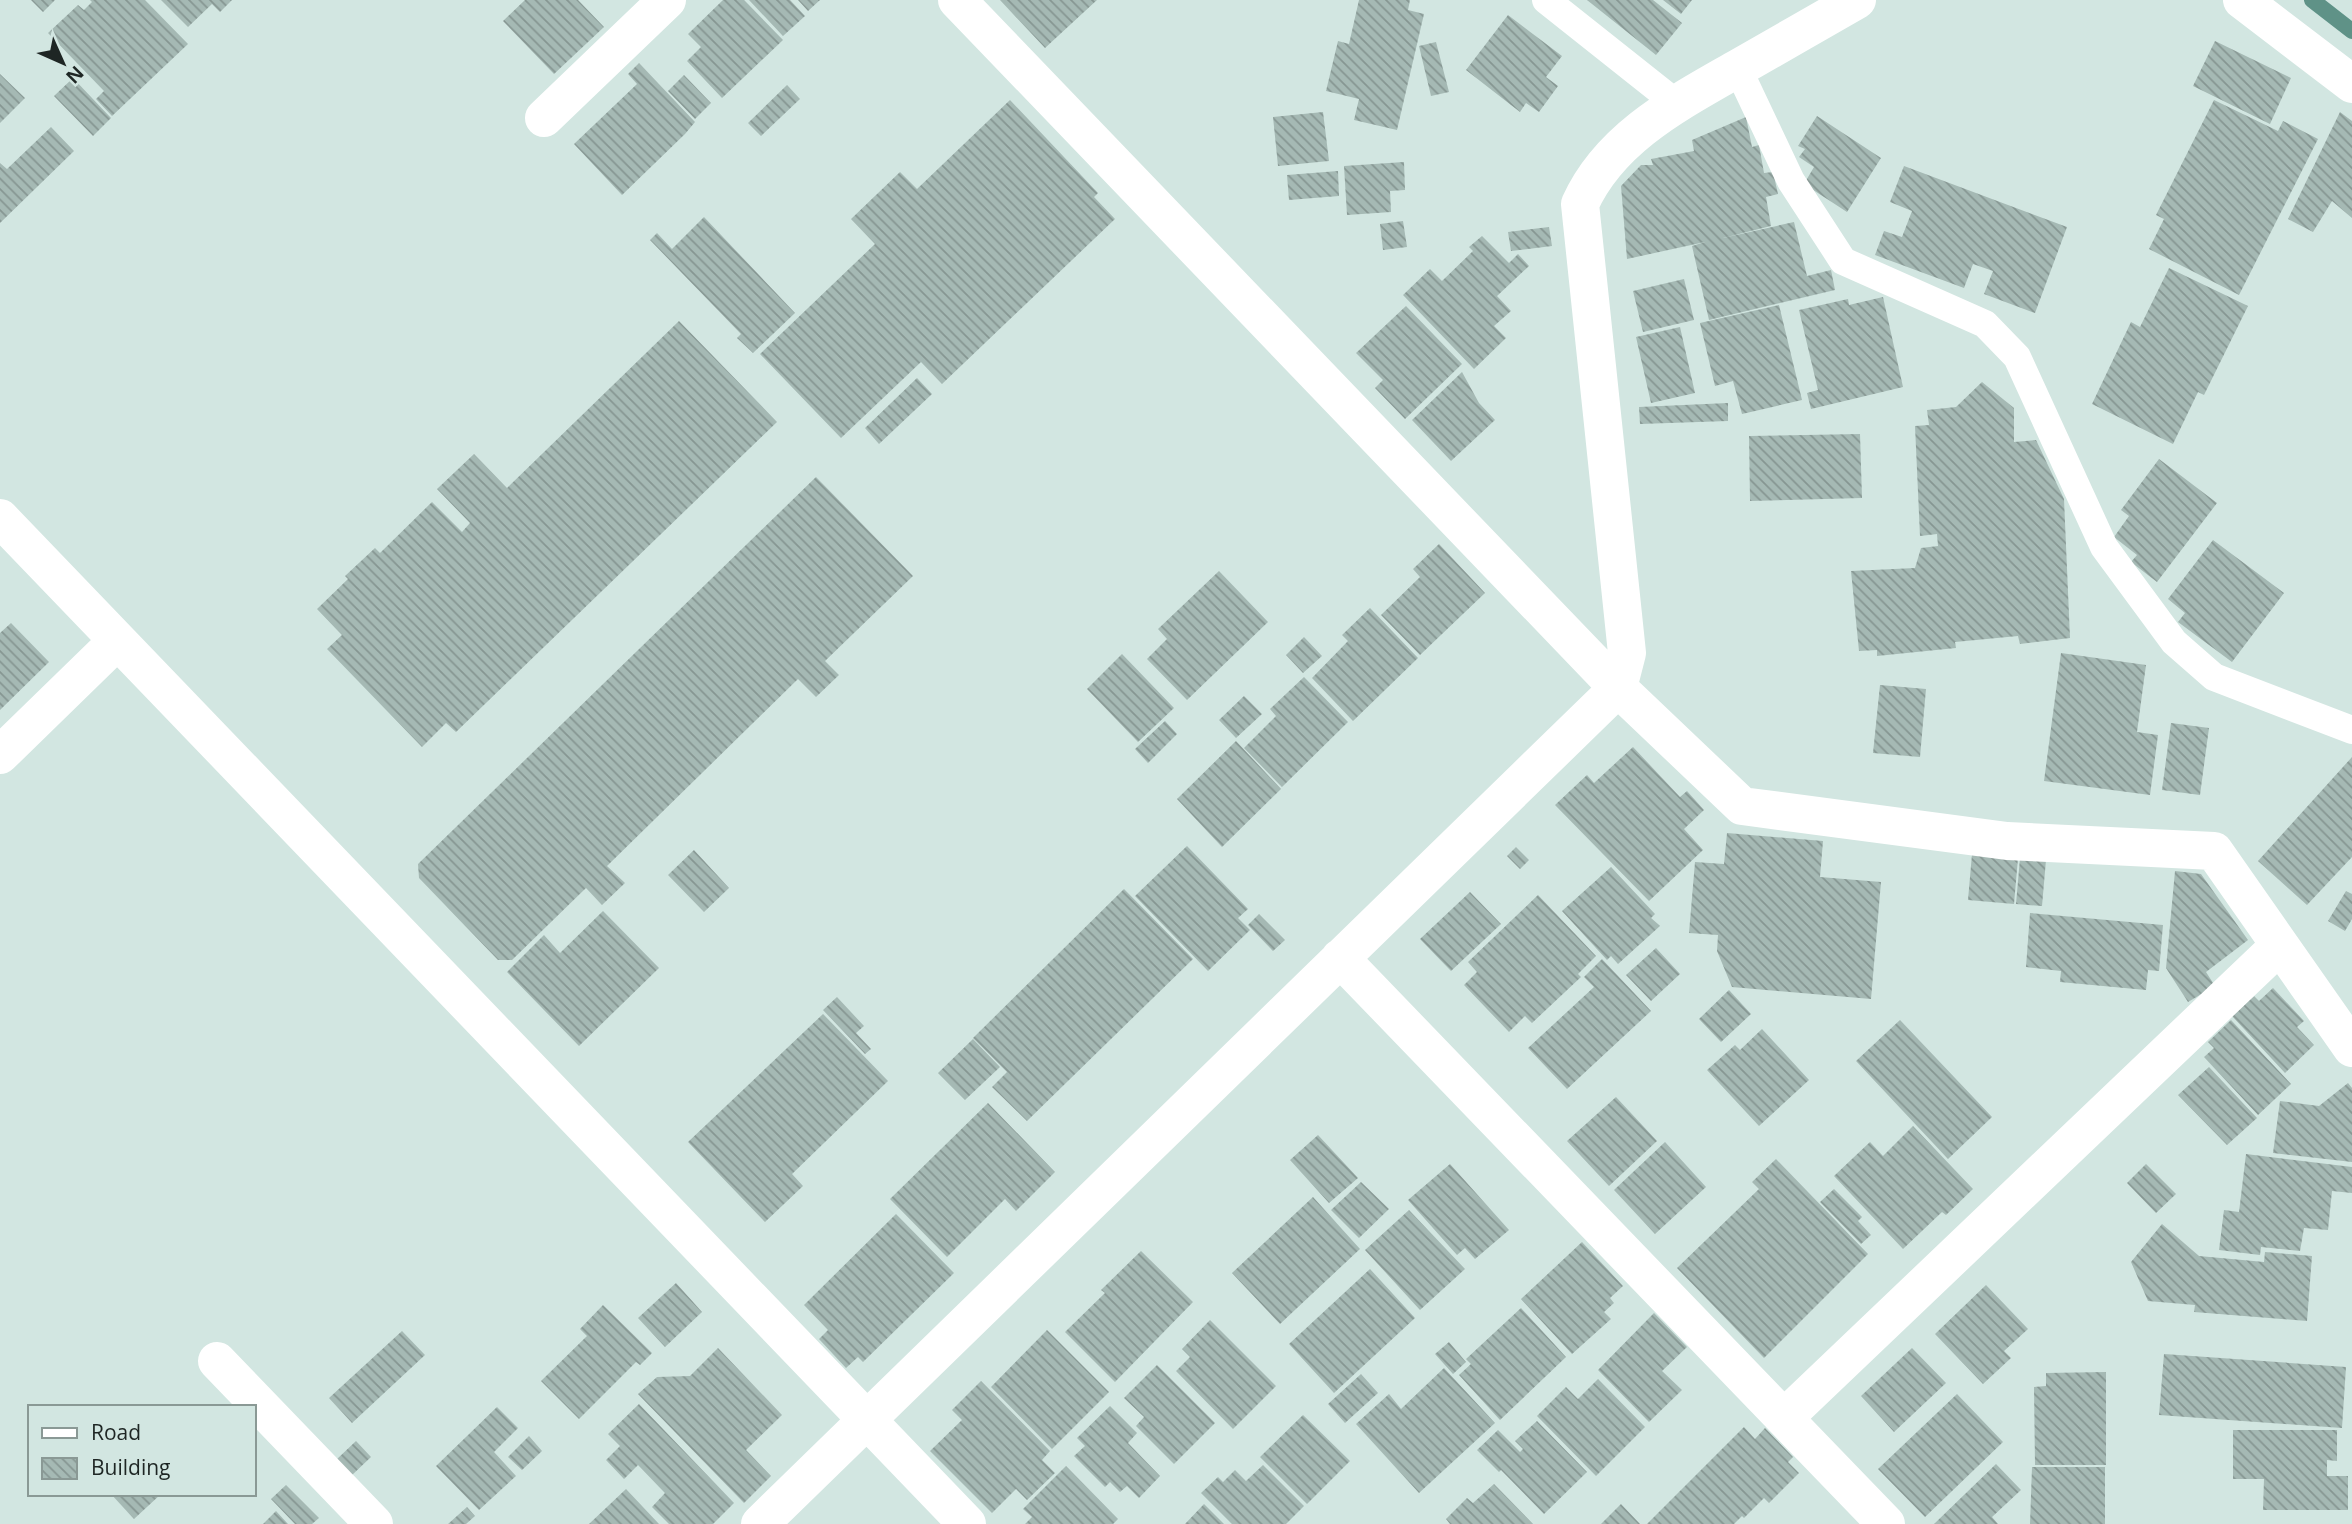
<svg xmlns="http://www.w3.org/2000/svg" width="2352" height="1524" viewBox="0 0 2352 1524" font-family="'Open Sans',sans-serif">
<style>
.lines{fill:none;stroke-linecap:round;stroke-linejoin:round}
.stream{stroke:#5f9287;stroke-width:16}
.building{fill:url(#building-back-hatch)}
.service{stroke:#fff;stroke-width:28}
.minor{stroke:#fff;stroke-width:38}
</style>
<defs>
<pattern id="building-back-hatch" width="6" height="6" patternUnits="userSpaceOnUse" patternTransform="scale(1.75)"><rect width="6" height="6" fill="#a5b9b4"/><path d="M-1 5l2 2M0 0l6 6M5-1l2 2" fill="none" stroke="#869692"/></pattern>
</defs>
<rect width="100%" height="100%" fill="#d2e6e1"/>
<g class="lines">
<path class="stream" d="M2312,0l40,31"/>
</g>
<path class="building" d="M31,0h24l-12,12z
M90,0h55l43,44 -76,72 -16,-17 8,-8 -56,-58 30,-28 6,5 8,-8z
M161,0h71l-12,12 -8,-8 -24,23z
M525,0h53l26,27 -50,47 -51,-53z
M723,0h21l39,40 -61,58 -35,-37 14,-14 -13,-13z
M749,0h41l15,16 -22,20z
M798,0h22l-12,11z
M1000,0h97l-52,48z
M1359,0h51l-2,10 16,4 -27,116 -43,-10 5,-21 -33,-8 12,-50 11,3z
M1587,0h66l29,23 -26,32z
M1663,0h29l-11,14z
M1508,15l54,41 -16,21 12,9 -19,26 -13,-9 -6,9 -54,-42z
M2215,41l76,37 -21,46 -77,-38z
M1436,42l13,50 -18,4 -12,-50z
M639,63l56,59 -10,12 -63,61 -48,-51 63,-60 -9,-10z
M0,74l25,24 -25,25z
M684,75l27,28 -16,16 -27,-28z
M73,78l38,40 -18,18 -39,-40z
M787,85l13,14 -39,37 -13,-13z
M1010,100l88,93 -4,4 21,22 -173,165 -21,-22 -80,76 -81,-84 115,-110 -24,-25 49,-47 17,17z
M2214,100l64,31 5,-10 35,18 -79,156 -90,-46 15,-30 -8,-4z
M1323,112l6,49 -51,5 -5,-49z
M2340,112l12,9v97l-20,-17 -19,31 -25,-13z
M1817,116l64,42 -34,54 -43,-28 10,-17 -15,-10 6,-8 -7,-3z
M1746,117l6,30 7,-2 5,28 9,-1 5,22 -12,3 5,29 -48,12 71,-16 13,54 24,-6 4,20 -126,30 -17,-74 13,-4 -78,17 -6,-73 20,-21h12l-2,-6 43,-8 -2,-11z
M51,127l23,24 -74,72v-60l7,6z
M1404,162l1,28 -15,1 1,21 -44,3 -3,-49z
M1904,166l163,61 -32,86 -51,-19 9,-23 -20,-7 -9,24 -89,-33 9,-24 18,6 10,-26 -22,-9z
M1338,171l1,25 -50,4 -2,-25z
M704,217l91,96 -42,40 -16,-15 4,-4 -91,-94 7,-7 15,16z
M1403,221l4,26 -24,3 -3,-26z
M1549,227l3,19 -41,5 -3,-19z
M1482,236l27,27 9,-9 11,12 -32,30 14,15 -17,15 12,12 -32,31 -71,-74 27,-26 12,12 31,-30 -4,-4z
M2169,268l79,38 -44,89 -6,-3 -25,52 -81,-40 39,-82 9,5z
M1684,279l10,41 -51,12 -10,-41z
M1883,297l20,90 -92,22 -4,-16 11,-3 -19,-80 49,-11 1,6z
M1779,305l23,95 -60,14 -9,-33 -18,5 -15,-63z
M1406,306l56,58 -57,55 -30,-31 8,-8 -27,-27z
M679,321l98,101 -321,310 -10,-9 -24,24 -95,-98 15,-14 -25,-26 31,-30 -3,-3 30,-28 5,5 52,-51 30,30 8,-9 -33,-34 37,-35 33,34z
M1680,327l15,66 -44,10 -15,-66z
M1462,372l17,31 16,17 -44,41 -39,-41z
M917,378l15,16 -53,50 -14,-16z
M1982,382l32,26v34l22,-2 28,59 6,139 -50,6 -2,-8 -63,6 1,6 -79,8v-6l-18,1 -8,-80 64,-3 6,-20 17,-2 -1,-12 -17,2 -5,-110 14,-1 -2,-15 29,-3z
M1728,403v18l-88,3 -1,-17z
M1860,434l2,64 -112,3 -1,-65z
M2159,459l58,44 -60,79 -26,-20 6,-7 -23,-18 15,-21 -8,-6z
M816,477l97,99 -88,85 14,14 -23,22 -18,-18 -191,187 18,17 -23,22 -16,-17 -74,72h-14l-79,-82 -1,-14z
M2213,540l71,53 -52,69 -54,-40 7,-9 -17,-14z
M1439,544l46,49 -65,62 -39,-40 39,-38 -7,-8z
M1219,571l49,51 -81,78 -40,-41 20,-20 -9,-10z
M1370,608l48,50 -65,63 -41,-43 36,-37 -6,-6z
M11,623l38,39 -49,48v-77z
M1304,637l18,19 -19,17 -17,-18z
M2061,653l85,12 -9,67 21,3 -8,60 -106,-14z
M1122,654l52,54 -36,34 -51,-53z
M1304,677l44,45 -66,65 -38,-39 32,-32 -6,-7z
M1880,685l46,4 -6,68 -47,-4z
M1244,696l18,18 -26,24 -17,-18z
M1165,721l12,13 -29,29 -13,-14z
M2171,723l38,5 -9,67 -38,-5z
M1236,741l45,48 -59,58 -45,-48z
M1633,747l47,50 7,-6 17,19 -20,19 19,21 -54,51 -94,-96 32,-30 7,8z
M2352,757v100l-45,48 -49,-44z
M1727,833l96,8 -3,36 61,5 -10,117 -139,-12 -15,-36 1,-16 -29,-2 6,-71 29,2z
M1187,846l61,63 -10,9 12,12 -42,41 -73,-75z
M1516,847l13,13 -9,9 -13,-13z
M694,850l35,38 -25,24 -36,-37z
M1972,854l46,4 -4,46 -46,-4z
M2020,858l26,2 -4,46 -26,-2z
M1611,867l44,47 -4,4 9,8 -42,38 -7,-8 -4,4 -45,-49z
M2175,871l26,3 47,66 -42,32 9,14 -27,16 -22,-34z
M1124,889l69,70 -166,162 -35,-34 15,-15 -34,-34z
M2346,891l6,3v25l-7,12 -17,-10z
M1470,892l31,32 -50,47 -31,-32z
M1538,895l58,61 -18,18 3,3 -49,46 -7,-7 -16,16 -45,-47 13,-13 -9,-10z
M603,911l56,57 -80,78 -72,-74 37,-37 16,18z
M2030,913l133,12 -4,46 -11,-1 -2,20 -86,-8 1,-11 -35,-4z
M1259,914l26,26 -12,11 -25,-26z
M1656,948l24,26 -29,27 -25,-26z
M1602,959l49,52 -84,78 -39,-41 66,-61 -10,-10z
M2273,988l31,33 -7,6 17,18 -29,28 -53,-57 22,-20 5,5z
M1729,990l22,24 -30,28 -22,-23z
M837,997l27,29 -8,7 15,16 -6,5 -42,-44z
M823,1014l65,67 -96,93 11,12 -38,36 -77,-80z
M1900,1020l92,97 -44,42 -92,-98z
M2231,1020l60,64 -33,31 -54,-58 10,-9 -6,-6z
M1762,1029l47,51 -50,46 -52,-56 28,-25 5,5z
M973,1039l27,28 -35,33 -27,-27z
M2209,1067l48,51 -30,27 -49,-50z
M2348,1083l4,5v74l-79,-9 7,-52 39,5z
M1616,1097l41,44 -48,45 -42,-45z
M988,1103l67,69 -39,39 -11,-12 -58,58 -57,-58z
M1913,1126l60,63 -27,26 -4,-3 -39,37 -69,-73 36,-34 13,14z
M1318,1135l40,43 -29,25 -39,-43z
M1665,1142l41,45 -51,47 -41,-44z
M2246,1154l106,13v26l-20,-2 -4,39 -24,-2 -4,23 -39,-4 -1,8 -41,-5 5,-40 15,2z
M1776,1159l92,95 -104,104 -87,-90 82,-79 -7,-7z
M1450,1164l59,66 -34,29 -10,-11 -8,7 -49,-55z
M2146,1164l30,30 -20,19 -29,-30z
M1361,1182l28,27 -30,29 -28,-28z
M1834,1189l28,28 -4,4 13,14 -10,9 -41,-42z
M1313,1197l47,52 -80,75 -48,-51z
M1409,1210l56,59 -45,41 -55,-60z
M896,1214l58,59 -91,89 -5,-5 -12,11 -27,-29 9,-9 -24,-25z
M2162,1224l37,32 65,6 1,-10 47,4 -5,65 -113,-9 1,-7 -47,-4 -17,-39z
M1582,1242l41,44 -13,12 4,5 -10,9 7,7 -39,35 -51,-55z
M1141,1251l52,51 -78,80 -50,-50 40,-39 -4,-3z
M1370,1269l45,49 -81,75 -45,-49z
M676,1283l26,29 -37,35 -27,-29z
M1986,1285l42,44 -24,22 7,7 -28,26 -48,-50z
M603,1305l49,48 -12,12 -4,-3 -57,57 -38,-38 46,-45 -7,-7z
M1521,1308l45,49 -66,63 -41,-45 12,-11 -5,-5z
M1654,1313l33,34 -25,24 20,19 -33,32 -51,-52z
M1210,1320l66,66 -43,43 -57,-58 14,-14 -8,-8z
M1047,1330l62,62 -57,57 -61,-62z
M402,1331l23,24 -73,68 -23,-25z
M1449,1342l17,20 -13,12 -18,-20z
M718,1348l64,67 -36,35 25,26 -27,27 -106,-109 19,-17 33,-1z
M1912,1348l34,35 -52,49 -33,-36z
M2164,1354l182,13 -4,61 -183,-13z
M1157,1365l58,58 -41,41 -38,-38 8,-9 -20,-19z
M1444,1368l51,55 -76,70 -63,-69 33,-30 12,15z
M2106,1372v93h-71l-1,-78 12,-1v-13z
M1361,1374l17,19 -33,30 -17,-19z
M1598,1379l47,48 -49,49 -59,-60 29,-29 12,12z
M981,1381l69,70 -8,9 13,13 -28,27 -11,-11 -24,24 -62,-62 32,-31 -10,-10z
M1957,1394l46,48 -78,75 -47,-48z
M639,1404l95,99 -21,21h-44l-17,-17 13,-14 -27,-28 -14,14 -18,-19 14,-14 -12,-12z
M1110,1406l27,27 -9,10 32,33 -21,22 -12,-12 -7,6 -10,-10 -5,5 -31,-31 11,-10 -8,-8z
M497,1407l21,21 -24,24 22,24 -37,34 -43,-44z
M1303,1415l47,46 -43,43 -47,-47z
M1537,1421l50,51 -43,42 -43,-44 -2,2 -22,-22 21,-20 22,22 3,-3 -8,-8z
M1744,1427l11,12 10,-11 28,29 -5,5 11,11 -30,30 -5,-5 -20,20 -2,-2 -8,8h-87z
M2233,1430h104v31l-10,-1v16h21v34h-85l1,-31h-31z
M529,1436l13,15 -20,19 -14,-13z
M356,1441l15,16 -20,19 -15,-16z
M1996,1464l25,26 -29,27 6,7h-64z
M1263,1465l41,41 -18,18h-54l-31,-31 17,-16 5,5 12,-12 11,11z
M1066,1466l52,53 -5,5h-88l7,-7 -9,-8z
M2032,1467h73v57h-75z
M1494,1484l39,40h-83l-4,-5 21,-21 6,5z
M286,1485l33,33 -7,6h-17l-24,-25z
M626,1489l33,35h-70z
M111,1494h50l-27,25z
M1204,1504l20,20h-39z
M1621,1504l19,20h-39z
M467,1507l8,9 -9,8h-18z
M276,1511l12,13h-25z"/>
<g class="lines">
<path class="service" d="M1546,0l131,104
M1738,69l53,112 52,80 142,63 32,33 87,190 70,95 40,35 138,53"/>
<path class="minor" d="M957,0l661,688 124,118 265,35 207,10 138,197
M2242,0l110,84
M544,118l123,-118
M0,518l967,1006
M0,755l117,-114
M1340,958l546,566
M217,1361l157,163
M1784,1418l495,-472
M760,1524l858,-836 9,-35 -47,-449c30,-67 99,-102 160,-137 39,-22 78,-45 117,-67"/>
</g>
<rect x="28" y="1405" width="228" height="91" fill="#d2e6e1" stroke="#8a9995" stroke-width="2"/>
<rect x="42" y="1428" width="35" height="10" fill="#ffffff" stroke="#8a9995" stroke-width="2"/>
<text x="91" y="1440" font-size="21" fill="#1e2624">Road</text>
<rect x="42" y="1458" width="35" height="21" fill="url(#building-back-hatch)" stroke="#8a9995" stroke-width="2"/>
<text x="91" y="1475" font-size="21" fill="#1e2624">Building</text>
<g transform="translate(63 63) rotate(135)" stroke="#d2e6e1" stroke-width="5" paint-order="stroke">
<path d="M0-5L12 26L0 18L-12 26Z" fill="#1e2624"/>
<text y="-10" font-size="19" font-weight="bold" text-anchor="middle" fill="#1e2624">N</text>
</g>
</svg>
